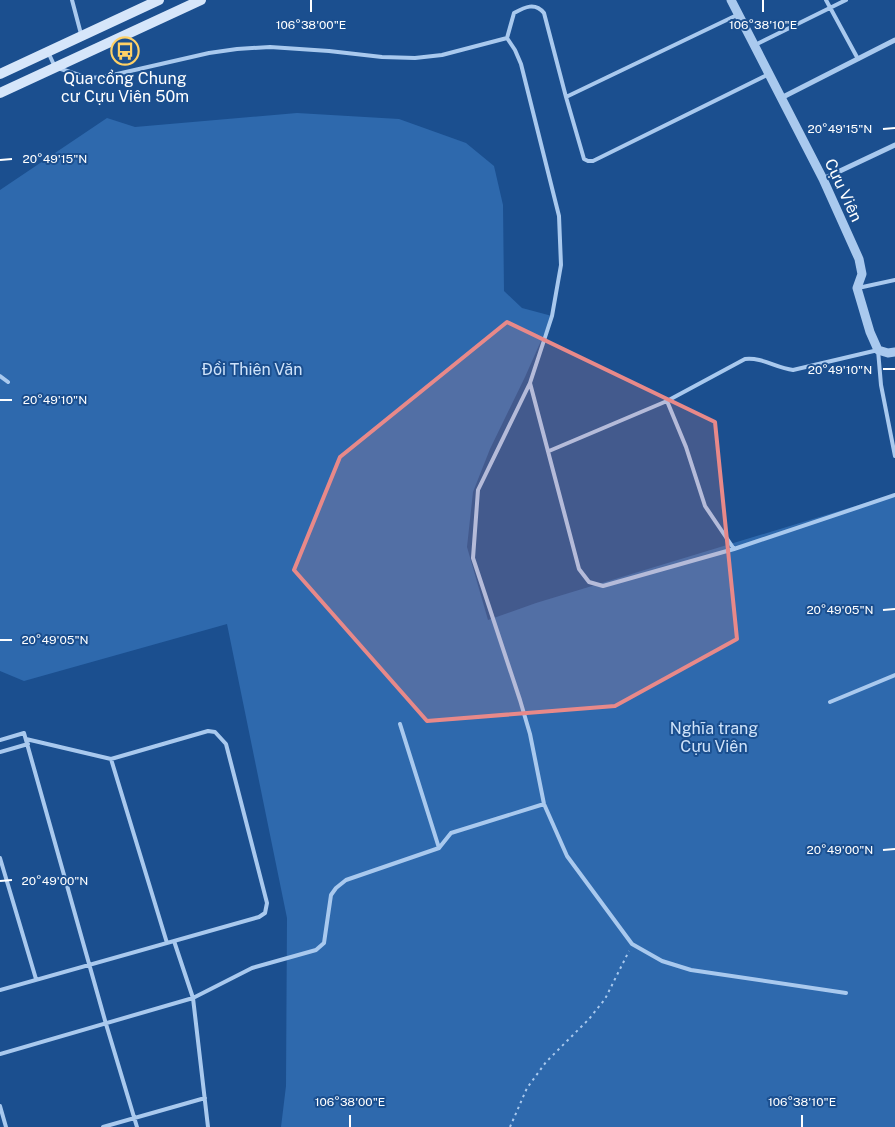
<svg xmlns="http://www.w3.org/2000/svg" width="895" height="1127" viewBox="0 0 895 1127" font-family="'Public Sans',sans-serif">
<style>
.green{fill:#2e69ad}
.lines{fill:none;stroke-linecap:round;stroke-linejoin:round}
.path{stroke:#a9c9ee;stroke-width:2;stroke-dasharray:2.5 4;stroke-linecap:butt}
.service{stroke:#a9c9ee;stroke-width:4}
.minor{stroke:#a9c9ee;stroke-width:5}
.tertiary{stroke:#a9c9ee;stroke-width:9}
.secondary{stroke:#d6e6fa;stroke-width:10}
.marked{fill:#e88989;fill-opacity:0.2;stroke:#e88989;stroke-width:4;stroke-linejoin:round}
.ticks{fill:none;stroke:#fff;stroke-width:2}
.labels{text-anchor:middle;stroke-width:4;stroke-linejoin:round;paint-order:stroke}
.poi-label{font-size:16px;fill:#fff;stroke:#1b4f8f}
.street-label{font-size:16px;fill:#fff;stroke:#1b4f8f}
.park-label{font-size:16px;fill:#cfe3fa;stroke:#1b4f8f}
.ticks-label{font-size:12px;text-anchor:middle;fill:#fff;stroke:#1b4f8f;stroke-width:4;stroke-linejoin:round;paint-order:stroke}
</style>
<rect width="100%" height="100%" fill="#1b4f8f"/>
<path class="green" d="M297,113l102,6 67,24 28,23 9,39 1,86 18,17 30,8 -27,61 -35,72 -17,43 -6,55 21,73 48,-17 359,-109v633h-614l5,-41 1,-168 -60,-294 -203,57 -24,-10v-481l107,-72 28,9z"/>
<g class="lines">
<path class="path" d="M510,1127l17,-39 19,-26 43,-43 16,-20 24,-48"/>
<path class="service" d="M72,0l9,34
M826,0l32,59
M507,38l7,-25c11,-6 21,-11 30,0l22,84 18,62 4,2h5l176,-87
M755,45l91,-45
M48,52l7,15 33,11 16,-1 105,-24 28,-4 33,-2 59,4 53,6 33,1 27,-3 65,-17 8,12 6,14 38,152 2,49 -9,51 -22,67 -52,107 -5,68 47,142 10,34 14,70 23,52 65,88 30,17 29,9 155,23
M566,97l171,-82
M858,288l37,-8
M0,376l8,6
M530,383l49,186 10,13 14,4 131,-37 161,-54
M667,401l19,46 19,59 29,43
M549,451l118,-50 78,-42c17,-2 31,9 48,11l85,-20 3,35 14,71
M830,702l65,-27
M400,724l39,124
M0,740l24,-7 82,291 31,103
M0,752l28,-8
M111,759l56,184
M0,858l36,121
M174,941l19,57 15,129
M0,990l259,-73 6,-4 2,-10 -41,-159 -11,-12 -7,-1 -97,28 -85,-20
M0,1054l193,-56 59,-30 64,-18 8,-7 7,-48 5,-7 10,-8 93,-32 12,-15 93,-29
M0,1106l6,21
M103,1127l102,-29"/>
<path class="minor" d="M781,98l114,-58
M823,179l72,-34"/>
<path class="tertiary" d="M731,0l92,179 36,80 3,15 -5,14 13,44 8,18 10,3 7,-1"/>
<path class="secondary" d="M0,74l159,-74
M0,93l201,-93"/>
</g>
<path class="marked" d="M507,322l208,100 22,217 -122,67 -188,15 -133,-151 46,-113z"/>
<path class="ticks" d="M311,0v12M763,0v12M883,129l12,-1M0,160l12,-1M883,369h12M0,400h12M883,610l12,-1M0,640h12M883,850l12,-1M0,881l12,-1M350,1115v12M802,1115v12"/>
<defs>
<g id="bus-ring" transform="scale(1.4375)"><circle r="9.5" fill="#1b4f8f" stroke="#ffd166" stroke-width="1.5"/><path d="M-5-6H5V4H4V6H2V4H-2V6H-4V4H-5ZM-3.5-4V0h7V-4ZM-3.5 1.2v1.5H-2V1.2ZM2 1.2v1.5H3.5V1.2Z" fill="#ffd166"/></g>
</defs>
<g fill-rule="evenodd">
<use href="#bus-ring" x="125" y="51"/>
</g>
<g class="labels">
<g class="poi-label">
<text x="125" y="84">Qua cổng Chung<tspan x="125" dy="18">cư Cựu Viên 50m</tspan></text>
</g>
<g class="street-label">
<text transform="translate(844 190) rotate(65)" y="6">Cựu Viên</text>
</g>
<g class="park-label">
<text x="252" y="375">Đồi Thiên Văn</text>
<text x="714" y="734">Nghĩa trang<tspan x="714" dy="18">Cựu Viên</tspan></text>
</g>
</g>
<g class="ticks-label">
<text x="311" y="29">106°38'00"E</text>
<text x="763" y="29">106°38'10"E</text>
<text x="840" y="133">20°49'15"N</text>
<text x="55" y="163">20°49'15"N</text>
<text x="840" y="374">20°49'10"N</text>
<text x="55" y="404">20°49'10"N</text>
<text x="840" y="614">20°49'05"N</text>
<text x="55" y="644">20°49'05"N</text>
<text x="840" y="854">20°49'00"N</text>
<text x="55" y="885">20°49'00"N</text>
<text x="350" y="1106">106°38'00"E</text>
<text x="802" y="1106">106°38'10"E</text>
</g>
</svg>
